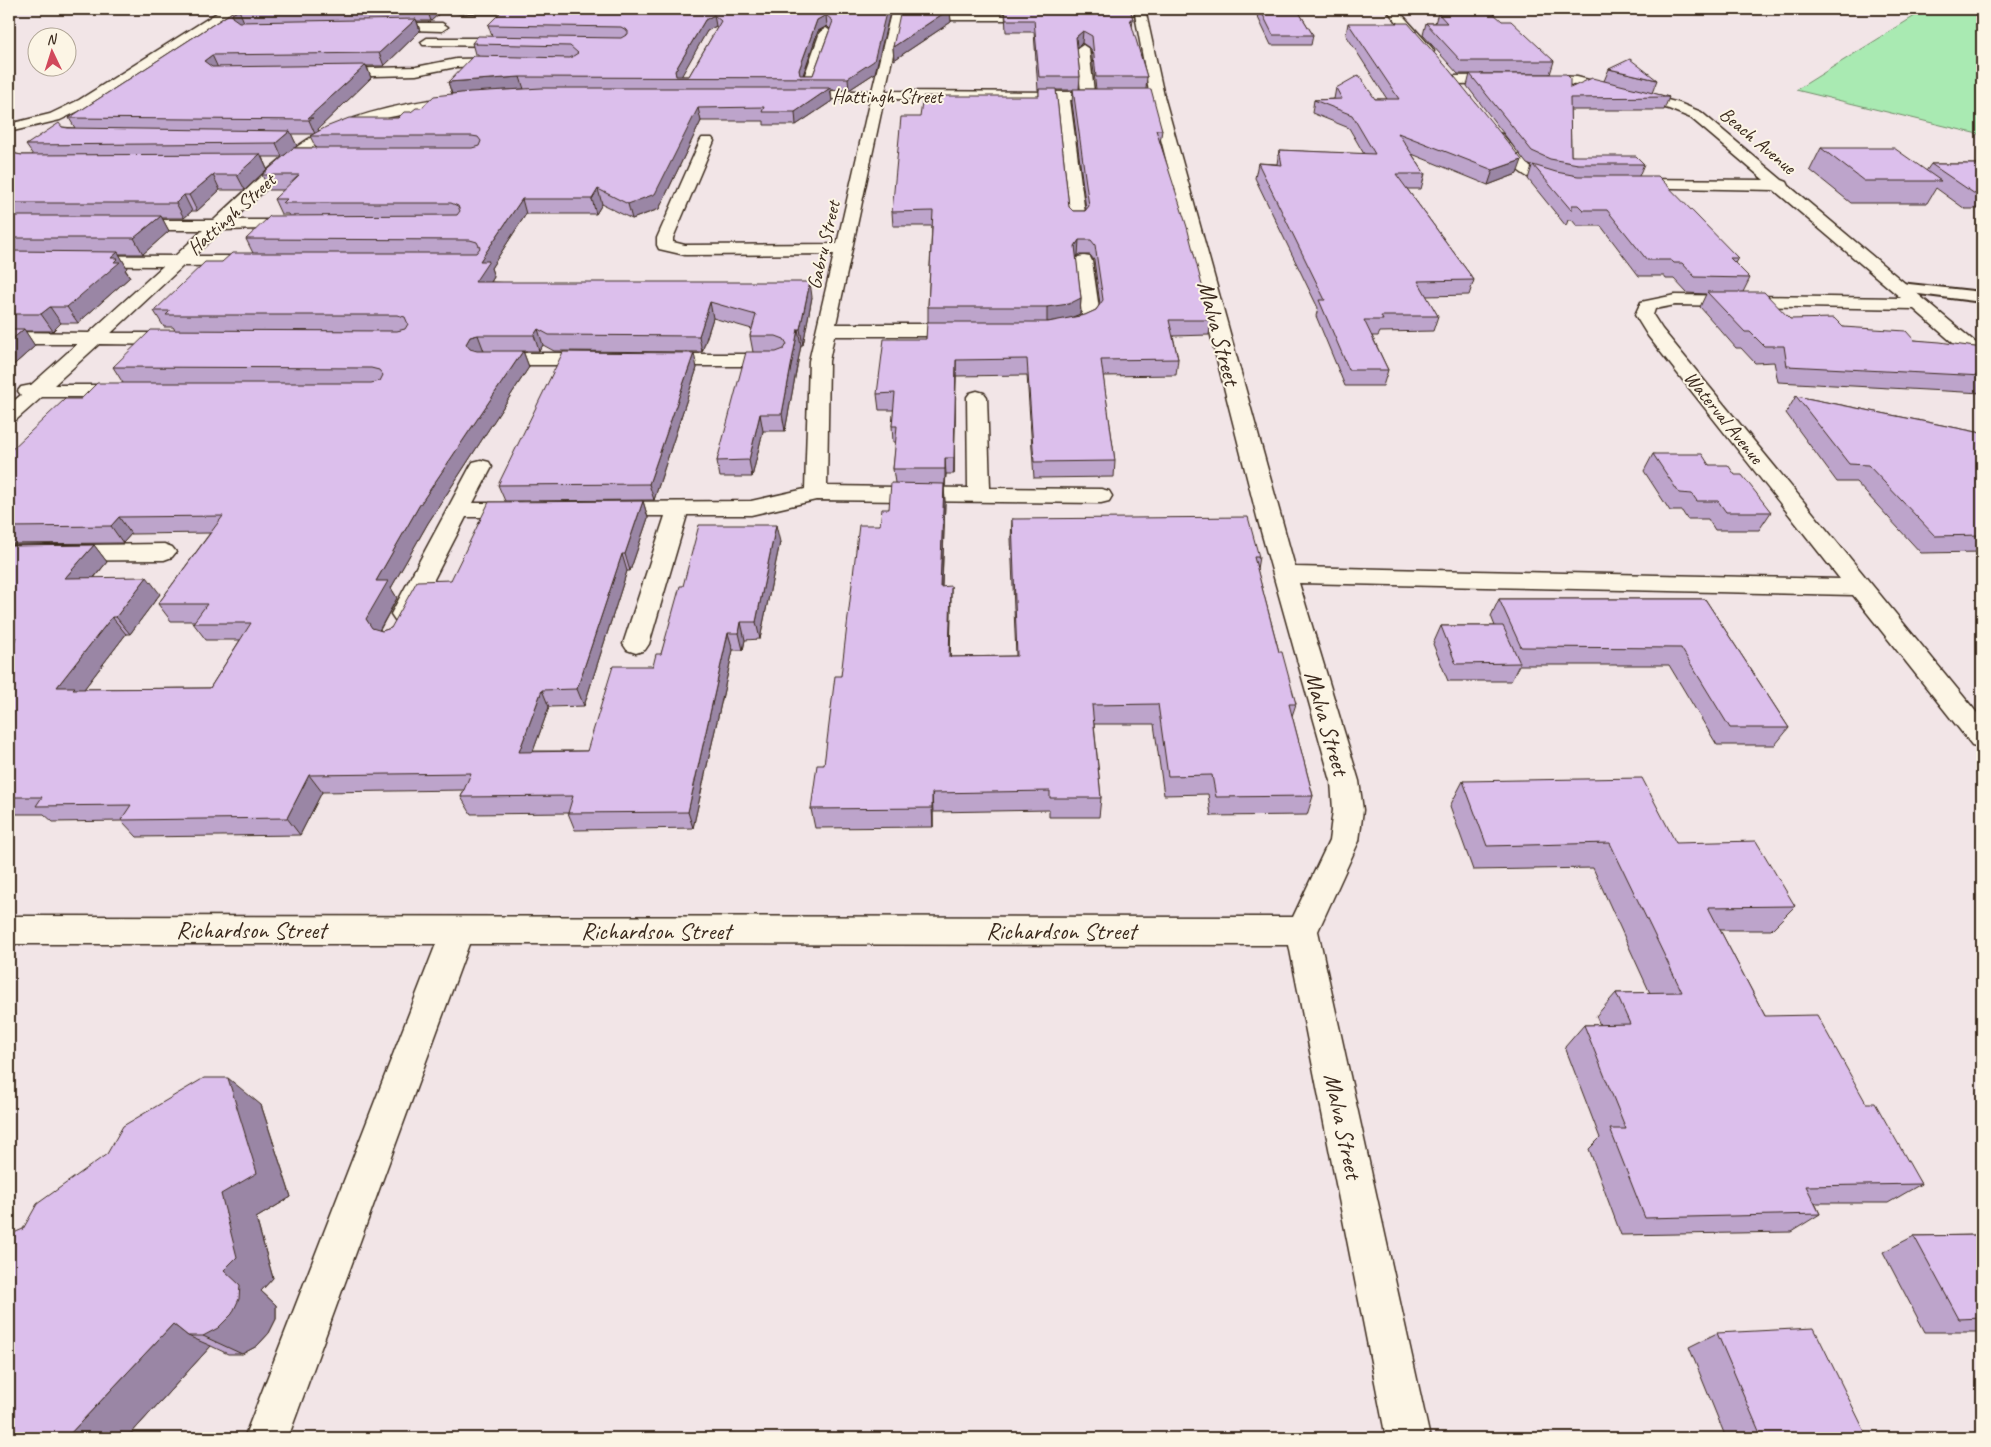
<svg xmlns="http://www.w3.org/2000/svg" width="1991" height="1447" viewBox="0 0 1991 1447" font-family="Caveat,sans-serif">
<style>
.green{fill:#a9eab2;stroke:#728a68}
.lines{fill:none;stroke-linecap:round;stroke-linejoin:round}
.service-casing{stroke:#3b2a1e;stroke-width:4}
.minor-casing{stroke:#3b2a1e;stroke-width:3}
.service{fill:#fcf5e5;fill-rule:evenodd}
.minor{fill:#fcf5e5;fill-rule:evenodd}
.wall{fill:#bda4cb;stroke:#3b2a1e;fill-rule:evenodd}
.shaded-wall{fill:#9a86a5;stroke:#3b2a1e}
.building{fill:#dcbfec;stroke:#3b2a1e;fill-rule:evenodd}
.labels{text-anchor:middle;stroke-width:4;stroke-linejoin:round;paint-order:stroke}
.far-street-label{font-size:20px;fill:#3b2a1e;stroke:#fcf5e5}
.street-label{font-size:24px;fill:#3b2a1e;stroke:#fcf5e5}
</style>
<rect width="100%" height="100%" fill="#f2e5e7"/>
<filter id="ink" filterUnits="userSpaceOnUse"><feTurbulence type="fractalNoise" baseFrequency=".02" numOctaves="2"/><feDisplacementMap in="SourceGraphic" scale="10" xChannelSelector="R" yChannelSelector="G"/><feConvolveMatrix kernelMatrix="1 2 1 2 8 2 1 2 1" color-interpolation-filters="sRGB"/></filter>
<g filter="url(#ink)">
<path class="green" d="M1926,9h56v126l-186,-45z"/>
<g class="lines">
<g class="service-casing">
<path id="service" d="M1900,283l82,9v10l-87,-11 -3,-3 3,-3z"/>
</g>
<g class="minor-casing">
<path id="minor" d="M223,9h13l-147,97 -29,14 -51,12v-8l41,-10 29,-14z
M455,9h91l1,1 -6,3h-81l-4,-1z
M892,9h11l-18,82 196,1 -4,-43 6,-4 6,4 5,43h16l7,4 -7,4h-40l16,121 -2,3h-12l-2,-3 -13,-121 -173,-1 -48,225h128l7,2 2,4 -2,4 -7,2h-130l-5,25 -2,125 141,2 -1,-91 3,-4 7,-2 7,2 3,4 3,91 111,1 8,2 3,5 -3,5 -8,2 -285,-3 -65,15h-64l-38,129 -4,6 -9,3 -9,-3 -4,-6 42,-128h-58l-8,-2 -3,-5 3,-5 8,-2 144,-1 54,-12 4,-128 25,-107 -149,1 -26,-6 -2,-4v-7l43,-97 2,-3h10l2,3 -41,97v4l12,3 152,-1 33,-145h-77l-7,-4 7,-4h79z
M1063,9h11l-3,6 -22,5h-136l-6,-3 6,-3h136l13,-3z
M1134,9h11l19,87 131,471 545,12 -192,-243 -13,-21 6,-13 34,-7 226,3 -127,-108 -151,-3 -3,-3 3,-3 5,-2 136,1 -73,-62 -22,-9 -92,-24 -39,-2 -85,1 -6,-4 6,-4 85,-1 39,2 102,26 22,9 81,68 5,2 2,4 193,162v16l-7,-2 -61,-53 -239,-4 -20,4 -2,6 9,14 320,390v29l-10,-3 -119,-150 -554,-12 60,198 4,29 -4,31 -41,90 112,507h-44l-97,-493 -820,-1 -181,494h-44l192,-494h-427v-28l1284,1 36,-76 4,-31 -2,-29 -74,-264 -107,-421z
M1386,9h11l35,39 2,3 -2,3h-8z
M381,23h61l6,4 -6,4 -65,-2 -2,-2z
M826,28l6,4 -18,51 -1,3h-10l-1,-3 18,-51z
M427,38h84l6,4 -6,4 -88,-1 -2,-3z
M505,58l4,1 2,3 -2,3 -53,2 -40,8 -84,2 -6,-4 6,-4 84,-2 40,-8z
M458,96l5,1 2,3 -2,3 -73,14 -37,12 -31,14 -31,23 -58,54h64l6,2 2,3 -2,3 -81,2 -28,26h66l6,1 2,4 -2,4 -83,1 -72,67h69l7,2 2,4 -2,4 -7,2 -81,-1 -45,41h71l7,2 3,4 -3,4 -7,2h-83l-26,23 -7,2v-17l12,-10 -3,-4 3,-4 10,-2 46,-41h-68v-12l80,1 74,-67 -154,-1v-10l166,1 28,-26h-75l-6,-2 -2,-3 2,-3 6,-2h86c30,-27 59,-58 93,-80 42,-27 103,-38 151,-44z
M1497,133l5,1 28,33 16,8 24,5 3,3 -3,3c-7,2 -16,0 -23,-2 -28,-6 -42,-25 -57,-47l2,-3z
M1084,256l6,1 2,4 8,55c-9,13 -29,20 -45,16l-2,-4 2,-4 23,-5 4,-4 -6,-54 2,-4z
M487,353h110l7,2 3,4 -3,4 -7,2h-110l-7,-2 -3,-4 3,-4z
M657,354h121l7,2 3,4 -3,4 -7,2h-121l-7,-2 -3,-4 3,-4z
M481,460l8,2 3,5 -19,36h48l8,2 3,5 -3,5 -8,2h-55l-53,103 -9,2 -9,-2 -4,-6 79,-147 3,-5z
M164,544l8,3 4,5 -4,5 -8,3 -155,1v-15z"/>
</g>
<use href="#service" class="service"/>
<use href="#minor" class="minor"/>
</g>
<path class="wall" d="M237,9h207l-13,12h-14l3,10 -36,35h-17l4,12 -53,51 1,2 79,-13 54,-24 -4,-12 30,-26v-2h-3l-3,-11 20,-7 -4,-11 16,-16h387l-16,64 -26,17h-18l1,11 -36,24h-32v-4h-63l-42,88 -27,10 -30,-15 -6,10h-70l-35,54 3,9 -3,5 321,15 -9,48h-2l-16,86h-22l-11,46h-32l-3,-16 36,-109 -3,-16 2,-7 -39,-11 -11,34 -148,-1 -11,-6 -4,6h-16l6,16 -101,156 -37,65 6,10 -17,32 2,1 9,-3 60,-48 192,-79 5,17 -18,53h-3l-43,135 -35,1 -16,44h54l74,-97 22,-68 97,-44 -20,97 -15,1 -2,10h-10l-40,178 -118,2 -7,-17 -97,1 -10,-17 3,-7 -142,2 -22,43 -163,2 -15,-16 -69,1 -9,-8h-35v-268l85,-1 13,17 -13,16 66,16 -30,40h-4l-42,55 126,-1 30,-48h-34l-13,-17 2,-2h-24l-13,-17 52,-71 -79,1 -8,9 -114,1v-92l72,-53 42,-16 -10,-16 62,-37 -2,-3h-9l-10,-16 68,-49 31,-9 -7,-14 43,-23 -1,-2h-7l-7,-15 10,-9h-15l-7,-15 20,-18h-20l5,12 -22,21h-25l-23,21h-5l-8,7h-22l7,13 -26,23h-24l8,14 -2,1 5,8 -52,46h-17l-8,8h-28l10,15 -26,23v-219l7,4 6,1h11l-7,-10 36,-18 13,1 -6,-10zM716,26l1,2 -28,48h-8l26,-45zM827,26l3,3 -17,46h-10l15,-44zM291,134h23l-4,2 6,12h-22l3,-2z
M903,9h67l-5,3h-15l1,10 -57,38 -1,-13z
M1004,9h126l3,10 -1,9 15,49 -1,12 16,41 -2,13 51,177 -2,15 -36,1 5,23 -2,16 -73,1 12,85 -1,16 -80,1 -7,-103 -71,1 -2,98h-8l-1,12h-1l1,17 -3,84 9,19 -1,51 66,-1 -5,-117 1,-20 247,38 -2,12 22,83 17,52 -4,12 21,80 -6,19 -96,1 -3,-22 -44,1 -10,-71h-60l7,74 -2,19h-50v-7l-116,2v15l-118,1 -4,-19 13,-44 17,-89 39,-151 9,-16 6,-26 -2,-14 3,-27h-3l-1,-16 2,-16h-15l-2,-16 49,-55 2,-17v-15l4,-81h-39l-1,-14 28,-95 119,-21v-6h-1l-4,-58h-28l-1,-20h-1zM1082,43l9,6 5,40h-17l1,-12 -3,-29zM1056,90h17l-1,12 14,107 -1,2h-12l-4,-4zM1078,255h12l4,5 6,44 -4,6 -11,5 -13,2 8,-3 1,-16 -5,-40z
M1254,9h43l16,26 -2,10h-40z
M1438,13l64,8 52,40 -4,13h-70l90,14 34,-7 5,-12 48,11 -5,13 17,4 -5,13h-94l1,46 73,8 -5,12 99,82 -3,5 15,15 -7,14 47,27 53,8 71,13 68,8v45l-204,-11 -4,-20 -19,1 -14,-15h-5l-36,-41 6,-13 -19,-1 -13,-14h-8l-2,-3h-25l-38,-50h-24l-5,-6h-4l-2,6 -38,-47 4,-13 -5,-2 -60,-78 3,-12h-12l-35,-39 3,-12h9z
M1348,23l169,151 -29,11 -76,-31 13,20 -4,15h-14l67,91 -5,15 -43,1 12,20 -5,15 -53,1 -2,4h-6l16,34 -5,16h-38l-29,-70 2,-8 -63,-130 3,-15 19,1 2,-14 85,4 -15,-26 -37,-15 2,-13 20,-1 2,-11 39,11h12l-41,-64z
M1821,148l105,23 5,-7h51v45h-17l-29,-21 -9,15h-76l-41,-33z
M697,368l-43,132 -149,1 -7,-16z
M1796,396l186,37v119l-61,1 -65,-71h-19l-51,-69z
M1653,454l56,11 26,10 36,37 -12,18h-44l-7,-11h-21l-5,-8h-12l-26,-40z
M1499,599h206l84,129 -14,17h-58l-48,-80h-150l-8,16h-63l-15,-37 8,-18h54l-4,-10z
M1463,781l213,62 119,63 -24,24h-51l45,86 101,87 55,81 -33,19h-73l5,11 -29,18 -170,3 -32,-86 11,-11 -35,-91 19,-22h16l-4,-9 20,-23h34l-57,-125 -120,2 -23,-64z
M261,1105l30,92 -35,21 17,60 -12,13 15,14v14l-7,14 -12,13 -15,8h-14l-17,-8 -84,92h-118l14,-209z
M1982,1235v101l-2,-4h-55l-42,-80 31,-16z
M1717,1333l151,105h-142l-37,-91z"/>
<path class="shaded-wall" d="M427,9h17l-13,12z
M887,9h4l-16,64 -26,17 -1,-12z
M950,9l1,13 -57,38 -1,-13z
M965,9h5l-5,3z
M239,10l5,12 -7,4 -5,-9v-3z
M714,15l2,11 -9,5 -26,46h-5l-1,-6 30,-51z
M826,15l1,11 -9,5 -16,47h-2l-1,-8 18,-50z
M416,19l4,12 -36,35 -5,-13z
M1083,31l-1,12 -7,6 1,-12z
M212,55l6,13 -8,5 -6,-12z
M366,65l5,13 -53,51 1,3 -4,2 -7,-16z
M520,77l4,12 -72,5 -4,-12z
M830,88l2,13 -36,24 -1,-13z
M698,108l3,13 -42,88 -27,10 -4,-15z
M290,131l7,15 -15,11 -6,-14z
M260,154l7,15 -22,21 -8,-15z
M1522,160l-5,14 -29,11 5,-15z
M213,175l7,15 -23,21 -8,-16z
M598,189l4,15 -6,10 -4,-15z
M184,195l8,16 -8,7 -8,-15z
M522,199l4,15 -35,54 3,9 -13,21 -6,-16 5,-21z
M161,216l8,15 -26,23 -9,-16z
M1079,240l-1,15 -4,6 1,-15z
M118,252l9,16 -2,2 5,7 -52,46 -11,-16 44,-49z
M810,282l2,15 -9,48 -3,-16z
M1081,298l-1,16 -12,5 -21,3v-15z
M710,302l3,16 -11,34 -3,-16z
M50,307l11,16 -8,8 -12,-17z
M24,329l11,17 -26,23v-27z
M538,329l5,16 -4,6 -5,-16z
M798,329l3,16 -16,86 -3,-17z
M478,335l6,16 -12,9 -6,-16 4,-7z
M523,351l6,16 -101,156 -37,65 6,10 -21,38 -10,-17 10,-38 43,-75z
M694,353l3,15 -43,132 -5,-16z
M956,360v16l-2,98v-16z
M760,414l3,17 -11,46 -3,-17z
M945,458l1,16 -1,12z
M944,484l1,19 -4,103 -1,-19z
M643,501l5,17 -18,53 -5,-17z
M119,517l12,17 -8,9 -12,-17z
M776,525l4,17 -20,97 -4,-17z
M94,545l13,17 -28,33 -14,-17z
M622,554l5,17 -43,135 -7,-17z
M147,577l13,17 -30,40 -14,-17z
M951,586v20l-1,70 -1,-19z
M112,617l14,17 -45,59 -24,-6z
M741,622l4,18 -2,10 -4,-17z
M728,633l5,17 -40,178 -5,-16z
M542,690l7,17 -22,61 -8,-16z
M309,775l13,17 -22,43 -13,-17z
M932,793l1,19v15l-1,-19z
M228,1078l33,27 30,92 -35,21 17,60 -12,13 15,14v14l-7,14 -12,13 -15,8 -39,-18 21,-66 -3,-76z
M173,1324l15,12 23,10 -84,92h-61z"/>
<path class="building" d="M237,9h190l-188,1 -7,4v3l7,5 177,-3 -37,34 -167,2 -8,6 8,6 154,-2 -58,53h5l-4,2 -240,-2z
M504,9h383l-13,52 -26,17 -328,-1 -72,5 25,-26 97,2 8,-5 -8,-7 -95,-2 2,-1h-5l6,-7 143,2 7,-4v-3l-7,-4 -133,-2zM714,15l7,6 -32,55h-13l-1,-5 30,-51zM826,15l7,6 -20,54h-13l-1,-5 18,-50z
M901,9h49l-57,38z
M1054,9h76l3,10h-3l17,58h-51l-4,-41 -9,-5 -7,6 4,40h-41l-5,-57h-28l-1,-10h45z
M1260,9h37l16,26h-40z
M1438,13h55l9,8h9l43,40h-93l-35,-38h21z
M1348,23h60l42,48 72,89 -29,10 -95,-37 27,41h-29l78,106 -56,1 20,35h-57l2,4h-19l24,50h-39l-30,-70h6l-67,-137 24,2 -3,-15 96,4 -23,-39 -38,-15 28,-1 -6,-11 23,-13 16,24h24z
M1630,59l27,21 -48,-11z
M1470,74h96l4,4v10l22,-10 77,19 -99,1 1,58h65l8,8h-66l-28,-5 -18,-8z
M542,88h288l-35,24h-33l2,-5 -66,1 -43,86 -27,10 -30,-15 -6,10h-70l-42,62h9l-14,21h335l-10,47h-2l-16,85h-22l-11,46 -32,1 29,-109h30l8,-3 3,-5 -3,-5 -8,-3h-26l6,-21 -46,-13 -11,34 -150,-1 -11,-6 -4,6h-56l-8,2 -4,7 4,5 7,2h46l-104,155 -43,75h12l-22,38 6,9 10,3 9,-3 26,-47 34,-1 38,-78 154,-1 -18,53h-3l-45,135 -35,1 -23,62 68,-1 26,-85h40l3,-12h5l19,-68h3l16,-61h77l-20,97h-15l-2,11h-11l-40,179 -120,1 5,-17 -112,1 10,-24 -162,2 -22,43 -166,2 10,-15 -95,1 6,-9h-33v-149l8,-10h-8v-92l85,-1 -29,33 82,-1 -31,40h-4l-55,70h18l-2,2 137,-1 41,-65h-58l14,-19h-49l65,-88 -104,1 -8,9 -102,1v-75l56,-53h16l16,-16h274l9,-2 3,-6 -4,-5 -8,-2 -258,-1 38,-37 246,1 8,-2 3,-5 -3,-7 -8,-2h-231l4,-4h-16l51,-49h17l10,-9h244l4,-5 -3,-6 -7,-2 -224,-1 24,-23 187,-1 3,-4 -2,-5 -7,-3h-168l4,-4h-13l25,-24h-37l31,-27h179l7,-2 2,-5 -3,-4 -6,-1h-162l16,-9 23,-9h49l6,-6h7l5,-4h5l13,-12 36,-4z
M1039,89h17l13,118 4,4h12l4,-5 -16,-117h78l11,41h-6l31,97 24,93h-42l9,39 -77,1 14,101 -81,1 -7,-103 -71,1 -2,98h-9v11h-52l4,-43h-5l3,-33 -18,1 7,-55h42l1,-17h121l37,-7 11,-5 7,-10 -8,-55 -4,-5h-12l-4,6 6,52 -12,6 -22,3h-119l5,-96 -41,1 9,-95h19l3,-21h116z
M59,123l3,4 6,1 222,3 -14,12 -250,2z
M1821,148h73l47,33h-77z
M9,150h4l3,4 6,1 238,-1 -23,21h-24l-24,20h-5l-8,8h-167z
M1931,164h51v30h-7z
M1533,165l23,7 22,4h80l80,82h-8l20,20 -55,-1 -13,-14h-8l-3,-3h-24l-40,-50h-24l-5,-5h-6v6z
M9,216h152l-27,22h-125z
M9,251l109,1 -7,6h7l-4,4h6l-53,45h-17l-9,7h-32z
M1707,292h57l26,27 44,-1 9,9 63,4 8,9 26,2 42,6v28l-195,-10 -3,-20h-20l-14,-14h-5z
M9,329h15l-15,13z
M563,352l131,1 -45,131 -151,1z
M1796,396l186,37v86l-1,1 1,1v14l-47,1 -67,-71 -19,-1z
M1653,454h49l7,11h19l7,10h7l29,37h-45l-8,-11h-21l-5,-7 -13,-1z
M891,483l53,1 -4,103 11,-1 -2,71 68,-1 -5,-137 236,-2 11,40h-5l25,95h3l14,52h-7l24,92 -97,1 -4,-22 -44,1 -10,-72 -66,1 9,93h-51v-7l-118,2v15l-121,1 6,-44h7l11,-89h6l18,-151h21l2,-16h7z
M1499,599h206l84,129h-59l-49,-80 -160,-1z
M1441,626h62l17,37 -64,1z
M1642,778l34,65 80,-2 39,65 -87,1 57,109 52,-1 49,88h9l46,81 -115,2 14,28 -175,4 -35,-89h16l-42,-104 46,-1 -14,-31 66,-1 -72,-149 -123,3 -24,-65z
M204,1078h24l29,95 -36,21 16,63 -13,13 16,15 -1,14 -7,15 -14,14 -15,8h-15l-15,-12 -107,114h-57v-203l14,-6 14,-25 70,-50 16,-28z
M1982,1235v83l-23,1 -45,-83z
M1814,1328l54,110h-106l-45,-105z"/>
</g>
<g class="labels">
<g class="far-street-label">
<text x="887" y="103">Hattingh Street</text>
<text transform="translate(1758 140) rotate(40)" y="7">Beach Avenue</text>
<text transform="translate(231 214) rotate(-42)" y="7">Hattingh Street</text>
<text transform="translate(823 245) rotate(-77)" y="7">Gabru Street</text>
<text transform="translate(1724 417) rotate(51)" y="7">Waterval Avenue</text>
</g>
<g class="street-label">
<text transform="translate(1219 333) rotate(75)" y="8">Malva Street</text>
<text transform="translate(1327 723) rotate(74)" y="8">Malva Street</text>
<text x="251" y="938">Richardson Street</text>
<text x="656" y="939">Richardson Street</text>
<text x="1061" y="939">Richardson Street</text>
<text transform="translate(1343 1126) rotate(78)" y="8">Malva Street</text>
</g>
</g>
<rect width="1991" height="1447" fill="none" stroke="#fcf5e5" stroke-width="30"/>
<rect x="15" y="15" width="1961" height="1417" fill="none" stroke="#3b2a1e" stroke-width="2" filter="url(#ink)"/>
<g transform="translate(52 52) rotate(356)"><circle r="24" fill="#fcf5e5" stroke="#afa495"/>
<path d="M0-4L9 19L0 12L-9 19Z" fill="#d1495b"/>
<text y="-8" font-size="14" font-weight="bold" text-anchor="middle" fill="#3b2a1e">N</text>
</g>
</svg>
